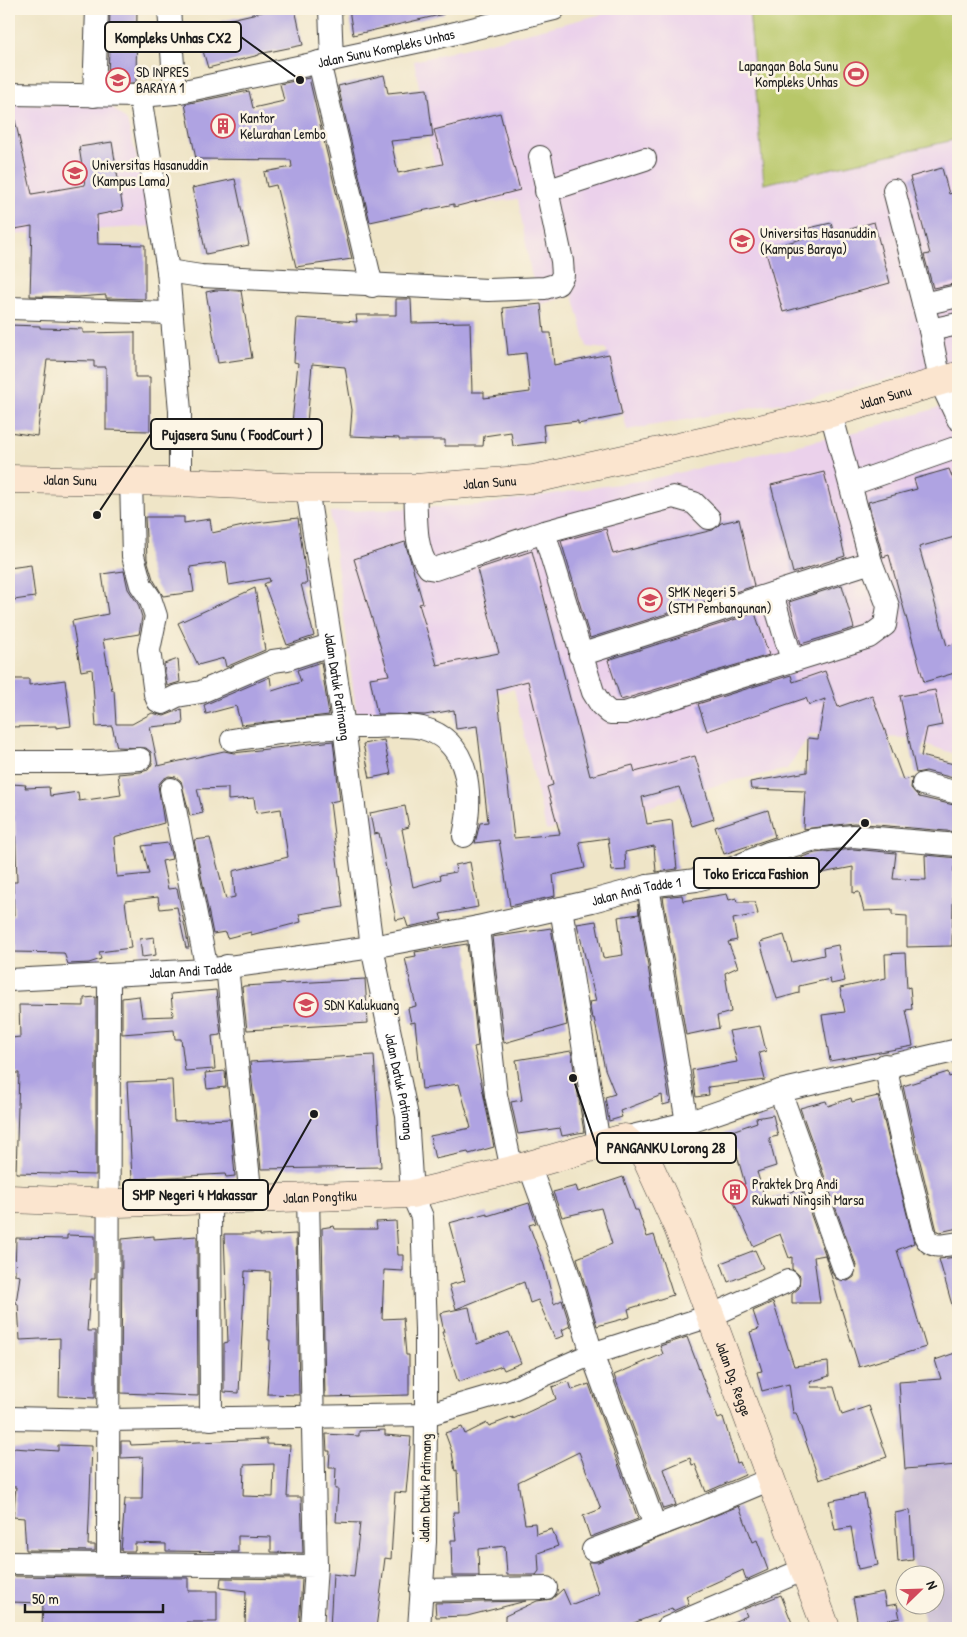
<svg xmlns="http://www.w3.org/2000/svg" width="967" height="1637" viewBox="0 0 967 1637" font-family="'Patrick Hand',sans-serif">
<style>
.built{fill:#ebd1eb}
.industrial{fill:#cbbfd5}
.green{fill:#b8c769;stroke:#6a7242}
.building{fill:#afa3e2;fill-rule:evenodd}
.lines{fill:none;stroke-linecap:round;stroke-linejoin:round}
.street-casing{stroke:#3c3a36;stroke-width:24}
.secondary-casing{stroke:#3c3a36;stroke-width:29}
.street{stroke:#fff;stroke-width:22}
.secondary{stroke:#fbe5cf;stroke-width:28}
.labels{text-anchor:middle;stroke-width:5;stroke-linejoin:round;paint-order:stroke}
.street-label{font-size:14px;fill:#1c1c1c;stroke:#fcf5e5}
.poi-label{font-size:14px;fill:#1c1c1c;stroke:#fcf5e5;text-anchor:start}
.leader{fill:none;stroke:#1c1c1c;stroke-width:2}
.callout-dot{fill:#1c1c1c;stroke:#fcf5e5;stroke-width:2}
.callout{fill:#fcf5e5;stroke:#1c1c1c;stroke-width:2}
.callout-label{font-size:15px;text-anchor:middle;font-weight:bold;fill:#1c1c1c}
</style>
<rect width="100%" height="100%" fill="#fcf5e5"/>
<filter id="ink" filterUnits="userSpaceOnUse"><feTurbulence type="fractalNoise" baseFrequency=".02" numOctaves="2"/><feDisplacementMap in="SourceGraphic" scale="10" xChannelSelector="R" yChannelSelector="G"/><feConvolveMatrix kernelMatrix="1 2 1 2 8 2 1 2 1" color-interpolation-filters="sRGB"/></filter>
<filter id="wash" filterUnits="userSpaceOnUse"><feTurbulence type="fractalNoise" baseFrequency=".0096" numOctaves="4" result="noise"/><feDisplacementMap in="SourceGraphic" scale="20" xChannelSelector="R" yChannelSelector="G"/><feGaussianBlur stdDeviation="1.12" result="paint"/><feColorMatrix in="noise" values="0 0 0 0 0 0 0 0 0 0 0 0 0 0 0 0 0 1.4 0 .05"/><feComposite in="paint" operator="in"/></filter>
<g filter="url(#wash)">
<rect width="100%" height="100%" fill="#efe5c7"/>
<path class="built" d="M623,9h335v353l-148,36 -183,32 -21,-81 -19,-2 -14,-52 -32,9 -10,-31 -13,-74 -75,9 -29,-147z
M9,104l102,2 16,15 28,105 -146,9z
M958,402v353l-51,-17 -97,-4 -23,35 -63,14 -101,32 -77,15 -32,-141 -156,36 -28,-213 150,-7 171,-26 208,-48z"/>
<path class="industrial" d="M958,1378v250h-32l-5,-23 13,-1v-30h-19l-12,-55 2,-138z"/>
<path class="green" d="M749,9h209v130l-194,45z"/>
<g id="blocks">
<path class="building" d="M110,9h27l-1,74 -28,-1z
M265,9h30l8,36 -44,9v1l-51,13 -10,-34 25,-8 -1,-5 44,-10z
M349,9h95v5l-91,21z
M384,75l4,18 39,-4 6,48 -42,4 7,32 45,-9 -9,-34 66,-17 20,77 -66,17v-3l-84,18 -32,-136z
M309,78l43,181 -56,8 -20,-82 -9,2 -3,-15 28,-5 -1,-7 -95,-1 -11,-55 64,-13 4,17 31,-7 -4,-17z
M9,120h6l17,74 53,-9 -6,-38 33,-5 11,68 -26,5 1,29 47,1v54l-39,-1v-3l-28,2 -48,-1 2,-70 -23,4z
M942,168l7,26 9,-3v92l-25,5 -9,-33 6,-1 -20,-77z
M235,179l14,66 -43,9 -14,-66z
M874,222l16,61 -107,29 -18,-63 47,-13 -3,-8 22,-5 3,11z
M216,290l25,1 11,67 -34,5 -12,-71z
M396,299h15l1,24 58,-1 2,70h12v6l46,-6 -4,-39 -18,2 -5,-47 38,-4 3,29h7l3,32 55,-11 13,61 -44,9v-3l-35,4 2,17 -32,4 -2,-14 -27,4 -1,10h-38v-6h-46v-2l-49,-2 2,-26 -7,-43 -33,-3 -6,71 -15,-2 7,-70 -4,-1 3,-44 60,4 -1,-7h40z
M9,325l31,1v2l43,1v4l52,-1v45h15v54l-44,-1v-63h-12v-6l-47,-1 -10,76 -28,-4z
M949,469l4,10 5,-1v58l-39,11 28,99 11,-3v29l-34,10 -35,-127 -6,2 -15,-55 49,-13 -3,-10z
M824,472l21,84 -52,17 -22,-88z
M145,517h39v6l26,-4 2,14 44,-10 42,-5 9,66h-6l13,52 -27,9 -23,-61 6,-3 -1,-3 -40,7 -3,-23 -36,5 4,25 -31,4 -10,-17 -6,-20z
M739,519l15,67 -164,52 -29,-97 45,-12 7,25 100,-24 8,-7z
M405,542l18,61 -4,1 18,61 62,-12 -22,-84 55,-18 58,225 43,-11 2,7 60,-16 19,63 -22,7 -13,-39 -37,10 5,27 25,-4 5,49 -21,3 -2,-26 -29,6 1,18 -14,1 -4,-33 -29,4 6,26 -32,7 2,21 -45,10 -11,-66 -24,3 5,-20 8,-1 -11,-96 -21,3 -2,-19 -29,5 -48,-1 -7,-36 19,-3 -35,-116zM528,681l25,104 -6,2 13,47 -46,4 -17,-149z
M31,565l4,32 -21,3v-4h-5v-28z
M124,571l4,18 10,15 4,13 -3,17 -36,6 9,50h2l2,34h16l20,-11 12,3 18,-7 1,15 -33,3 8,39 66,-15 10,2 99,-12 7,59 -10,2 13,105 -44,7 2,8 -50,13v-3l-24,6 -2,-6 -12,2 -19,-94 16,-2 16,61 9,-2 -2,-26 55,-14 -7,-48 -25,4 -2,-15 -26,2v-12l-31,1 6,24 -13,3 -9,-35 -5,-4 -7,-1 -6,3 -5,6 6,38 -50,14 3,40 32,-3 -7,-28 26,-3 4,16 -10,2 6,28 9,-1 12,60h-3l-9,-41 -17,2 -2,-12 -33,4 6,47 -32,4 2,7 -12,4 -21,1 -4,-11 -52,-1 -2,-36h4l-1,-34h4l-2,-61h-2l1,-17h-3l1,-20 14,1 -1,3 24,-1 1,9 28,-4 1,9 42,-6 -3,-21 23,-2 7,-2 4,-6 -1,-12 -5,-4 -29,-1 -5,-21 -16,1 -4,-58 -11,2 -9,-50 36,-7 -6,-40z
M842,585l12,43 -53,16 -12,-42z
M255,588l10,62 -39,17 -2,-9 -26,7 -20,-42z
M755,613l14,42 -148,45 -13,-40z
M178,659l2,23 -13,4 -3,-22z
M321,662l8,53 -88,10 -5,-19 -30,8 -2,-9 66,-28 2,14 29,-9 -4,-12z
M825,671l13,36 34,-12 31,85 9,-2 -1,10 8,9 39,9v26l-104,-9 -51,6 2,-38 -54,-2 -1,-7 57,-10 1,-34 10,1 7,-40 -16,6 -3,-7 -99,33 -9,-27 93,-29 2,7z
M9,679h20v6l36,-5 6,46 -15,2v-2l-47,1z
M935,690l7,35 -15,3 -6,28 37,9 -1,14 -31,-8 -10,2 -16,-77z
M384,740l7,34 -21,4 -7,-34z
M405,806l4,21 -7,2 11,58 28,-8 -1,-4 16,-3 -1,-7 15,-3 8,45 -38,7 2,6 -34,7 -3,-9 -9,2 -17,-87 -5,1 -4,-21z
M768,810l7,27 -51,17 -9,-27z
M853,849l43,4 -3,26 33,1 -1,-25 33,3v10l-4,-1 -2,79 -45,1v-31l-15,-1v-5l-28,1 -5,-19 -6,1v-26l-52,10 1,-20 13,-4z
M727,894l2,6 7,-2 1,4h18l3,12 -25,5 4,21 -9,2 10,25 -13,6 6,39 -14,4 2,12 -33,7 -23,-138 19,-2 1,6z
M638,904l32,199 -7,2 -1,-10 -42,16 2,6 -13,4 -4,-24 10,-3 -10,-25 -11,-51h-2l-3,-16 7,-1 -19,-77 19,-3 7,37 20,-3 -5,-38 21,-3z
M551,928l16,97 -63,18 -12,-106z
M784,935l8,27 32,-7 -1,-7 15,-3 7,36 -14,3 -1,-5 -31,7v7l-22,6 -17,-57z
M154,937l2,18 -14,2 -2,-18z
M467,944l11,102 -4,1 20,100 -25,7 -1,-2 -33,7 -5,-23 41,-8 -12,-44 -37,5 -7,-67 -4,1 -3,-15 8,-2 -11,-48 11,-2 -1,-4z
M905,953l2,35 3,-1 2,22 -6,1 7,36 -83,15 -8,-46 23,-3 -5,-24 46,-10 -1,-24z
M365,979l3,44 -121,7 -5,-43 2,-1z
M216,990l5,45 -9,1 3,33 -30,2 -4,-32h-6l-1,-9 -52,4v-36l17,-2 3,21 31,-1 -2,-22z
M96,997v178l-80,-2 3,-100h-5l-2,-35 8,-1 -1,-32 65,1v-8z
M760,1026l6,25 -7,2 6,27 -57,7 1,8 -13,2 -4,-27 45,-8 -8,-31z
M571,1051l13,81 -22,4 -2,-8 -42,6 -7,-32 11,-2 -6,-40z
M374,1055l7,112 -120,2 -11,-107z
M225,1071l1,16 -19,2 -2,-16z
M948,1072l1,5 9,-3v154l-18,4 -3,-1 -20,-82 -14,-63z
M172,1080l2,41 56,-2 5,57 -9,1 -1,-3 -93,5 -5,-97z
M878,1096l36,147 -17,7 29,97 -67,20 -34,-112 -11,2 6,46h-28v-9l7,-6 1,-12 -8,-7v-12l-3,1 -9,-24 -27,12 -25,-57 17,-5 -10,-36 -8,3 -1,-3 -37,13 -4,-13 72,-26 -1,-4 17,-3 5,21 -9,2 7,28 -19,6 9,29 35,-13 31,85 4,6 12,2 6,-4 2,-12 -56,-157 26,-7 2,5 23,-8 1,4z
M623,1177l12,33h3l9,27 7,-2 19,60 -45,14 2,8 -33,9 -20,-68 35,-14 -11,-36 -39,9 -9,-25 23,-6 2,6z
M529,1203l7,20 -7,2 15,40 10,39 8,-4 8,26 -8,4 2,6 -9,3 -17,-39 -8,3 -6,-21 -68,27 -7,-24 16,-4 -16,-58 38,-10v3z
M396,1221l2,34h5v16l-19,-1 -2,49 21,-1 3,37h3v40l-84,2 -3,-169 12,-2 1,3h42l-1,-7z
M224,1234h36v2l36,-2 3,161 -32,-1 3,-54h-2l2,-68 -25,-1 -6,122 -15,-1v-49l4,-1z
M67,1235l28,1v43h-4l-4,52h8v67l-36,-2 1,-58 -40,2 -2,-36 -2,-1 4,-27 -5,-1 1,-37 51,1z
M154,1236v3l43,-3 1,160 -77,-3 1,-154z
M755,1250l8,18 -35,14 -7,-19z
M957,1257l1,55h-4l-15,-53z
M773,1302l21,64 34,-4 1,14 -19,6 1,5h23l8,28 27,-9 18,51 -68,23 -23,-67h-3l-4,-29 -27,7 -5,-19 5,-1 -12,-39 9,-3 -6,-18z
M469,1307l8,37 32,-12 12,31 -17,7 -2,-4 -44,16 -16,-50h2l-4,-19z
M687,1337l31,82 5,-2 14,46 3,-1 5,13 -39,17 -11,-28 -3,1 -2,-7 -26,11 12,36 -13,4 -49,-134 49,-21 -3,-8z
M958,1352v113l-53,4 -6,-87 42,-3 -6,-19z
M569,1381l3,9 17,-6 49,135 -48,18 -7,-21 18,-7 -22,-57 -61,30 7,42 10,-1 1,11 16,-5 6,17 -20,7 1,18 -3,4h-29l-2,-29 -27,3 1,27h-27l-1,-36h5l-3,-28h6l-2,-42 -2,1 -3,-19 -7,-19 17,-6 3,7 22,-11 2,3 24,-9v2l43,-20 -4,-12z
M385,1430v5l26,2 -5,56 -11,-1 -4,67 -6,-1 -9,70h-46l3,-54 21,3 6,-54 -24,-1 2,-33h-3l1,-21h-7l1,-17h-3l-1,-17 33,2v-5z
M267,1439v5l23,1 -3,52h14l2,56 -32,-1v-15l-33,-1v16l-72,-1v-7l-31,-1v8h-14l4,-52h17l1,-42 -22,1v-17h9l1,4zM274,1464l-1,33 -30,-1 1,-31z
M58,1445l34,1 -4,99h7v6l-69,-1 -2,-32 -11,-1 3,-30h-5l2,-39 45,3z
M864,1494l14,71 -20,4 -7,-42 -16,3 -6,-29z
M739,1506l14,36 4,-2 11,30 -22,10 -3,-10 -57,26 3,8 -16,7 -1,-3 -51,20h-116v-12l32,-15 15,-2 11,-10 7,16 29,-11 -11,-32h10z
M910,1510l3,50 -15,2 -3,-49z
M10,1576l178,2v13h29v31h-31v6h-144l1,-25 -33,-1z
M221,1578l81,1 -3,49h-54l1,-37 -26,-3z
M883,1592l3,14 11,-2 3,14 -42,7 -5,-27z
M781,1595l13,33h-75l28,-12 -3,-7z
M526,1601l-59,15 -31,1 -1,-14z"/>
</g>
</g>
<g filter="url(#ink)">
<use href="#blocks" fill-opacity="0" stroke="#3c3a36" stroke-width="1"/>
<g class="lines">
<g class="street-casing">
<g id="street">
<path d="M169,9l6,84"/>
<path d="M330,9l2,51"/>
<path d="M319,62l53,224"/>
<path id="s1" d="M9,94l131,2 35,-3 260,-55 119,-29"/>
<path d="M94,96l3,-87"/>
<path d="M140,96l28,175 12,140v71"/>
<path d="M894,190l36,140 10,51 18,38"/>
<path d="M546,191l99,-32"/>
<path d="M168,271l33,5 287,14 57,-2 13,-4 5,-9 -1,-14 -22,-104"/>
<path d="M923,304l35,-8"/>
<path d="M9,308l161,5"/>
<path d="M930,330l28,-6"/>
<path d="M131,480l2,76 8,29 9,13 6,18 -7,34 6,44 3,7 5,2 14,-7 24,-4 72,-31 14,-2 43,-14"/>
<path d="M852,484l106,-37"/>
<path id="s2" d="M307,488l37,239 28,220 35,169 5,78 10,23 4,112v86l-1,127 -6,86"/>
<path d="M415,488c2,24 -2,61 14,80l6,1 109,-37 129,-35 21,6 15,15"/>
<path d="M544,532l49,160 8,13 9,8h15l244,-76 16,-12 3,-19 -17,-44 -40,-149"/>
<path d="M772,594l20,66"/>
<path d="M580,655l291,-93"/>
<path d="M232,740c45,-7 90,-14 136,-13 17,0 37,-3 54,1 49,13 51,67 42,108"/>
<path d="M9,762h83l48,-3"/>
<path d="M923,784l35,9"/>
<path d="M171,789l36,181"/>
<path d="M648,886l39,237"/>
<path d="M561,908l38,236"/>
<path d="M478,927l18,168 16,75"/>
<path d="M227,966l24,233"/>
<path id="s3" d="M9,980l198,-10 165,-23 106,-20 114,-26 56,-15 48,-6 23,-6 49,-21 44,-13 41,-4 105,9"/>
<path d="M885,1065l19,87 21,84c6,14 20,9 33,7"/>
<path d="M780,1091l64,178"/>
<path d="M624,1138l63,-15 93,-32 178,-41"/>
<path d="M529,1165l36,99 27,90 63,172"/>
<path d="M308,1197l8,369"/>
<path d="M210,1200l1,219"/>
<path d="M9,1418l101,2 316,-5 82,-24 84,-37 118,-38 78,-35"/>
<path d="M593,1550l87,-33 91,-38"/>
<path d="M9,1563l307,3 -4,62"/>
<path d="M108,1563l1,-588"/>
<path d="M421,1590l125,-2"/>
<path d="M667,1628l138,-59"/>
</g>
</g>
<g class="secondary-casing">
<g id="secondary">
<path id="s4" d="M9,479l171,3 127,6h108l119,-9 297,-66 127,-37"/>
<path id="s5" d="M9,1199l110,4 293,-9 100,-24 112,-32 21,18 33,72 148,400"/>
</g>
</g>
<use href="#street" class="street"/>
<use href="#secondary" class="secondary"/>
</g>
</g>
<defs>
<g id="stadium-ring" transform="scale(1.25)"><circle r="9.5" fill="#fcf5e5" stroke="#d1495b" stroke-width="1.5"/><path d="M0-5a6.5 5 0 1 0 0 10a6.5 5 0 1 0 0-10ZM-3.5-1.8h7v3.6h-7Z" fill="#d1495b"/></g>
<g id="school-ring" transform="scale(1.25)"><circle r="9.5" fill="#fcf5e5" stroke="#d1495b" stroke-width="1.5"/><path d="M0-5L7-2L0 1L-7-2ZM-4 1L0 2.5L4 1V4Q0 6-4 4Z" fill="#d1495b"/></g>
<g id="building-ring" transform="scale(1.25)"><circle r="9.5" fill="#fcf5e5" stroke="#d1495b" stroke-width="1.5"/><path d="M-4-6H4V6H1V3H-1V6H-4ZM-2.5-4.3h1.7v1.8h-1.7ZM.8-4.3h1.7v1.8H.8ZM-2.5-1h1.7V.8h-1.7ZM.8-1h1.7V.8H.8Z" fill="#d1495b"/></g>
<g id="university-ring" transform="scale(1.25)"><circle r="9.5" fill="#fcf5e5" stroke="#d1495b" stroke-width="1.5"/><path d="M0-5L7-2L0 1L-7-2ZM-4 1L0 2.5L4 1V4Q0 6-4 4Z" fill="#d1495b"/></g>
</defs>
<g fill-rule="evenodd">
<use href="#stadium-ring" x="856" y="74"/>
<use href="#school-ring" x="118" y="80"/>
<use href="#building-ring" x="223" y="126"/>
<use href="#university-ring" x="75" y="173"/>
<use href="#university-ring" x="742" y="241"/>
<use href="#school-ring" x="650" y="600"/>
<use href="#school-ring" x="306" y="1005"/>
<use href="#building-ring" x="735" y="1192"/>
</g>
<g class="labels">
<g class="street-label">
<text dy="5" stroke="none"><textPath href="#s1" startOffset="382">Jalan Sunu Kompleks Unhas</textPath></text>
<text dy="5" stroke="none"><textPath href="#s4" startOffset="886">Jalan Sunu</textPath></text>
<text dy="5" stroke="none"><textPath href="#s4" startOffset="61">Jalan Sunu</textPath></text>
<text dy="5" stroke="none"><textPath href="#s4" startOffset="481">Jalan Sunu</textPath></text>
<text dy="5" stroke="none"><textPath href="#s2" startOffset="201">Jalan Datuk Patimang</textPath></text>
<text dy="5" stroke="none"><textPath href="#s3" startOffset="635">Jalan Andi Tadde 1</textPath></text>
<text dy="5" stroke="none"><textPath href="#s3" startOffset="182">Jalan Andi Tadde</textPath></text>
<text dy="5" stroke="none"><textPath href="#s2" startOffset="606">Jalan Datuk Patimang</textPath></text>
<text dy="5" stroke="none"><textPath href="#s5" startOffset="311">Jalan Pongtiku</textPath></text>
<text dy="5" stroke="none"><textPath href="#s5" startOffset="890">Jalan Dg. Regge</textPath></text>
<text transform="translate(425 1488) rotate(-89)" y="5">Jalan Datuk Patimang</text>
</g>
<g class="poi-label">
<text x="838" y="71" text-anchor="end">Lapangan Bola Sunu<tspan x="838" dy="16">Kompleks Unhas</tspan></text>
<text x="136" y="77">SD INPRES<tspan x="136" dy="16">BARAYA 1</tspan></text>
<text x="240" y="123">Kantor<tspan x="240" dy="16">Kelurahan Lembo</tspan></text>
<text x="92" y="170">Universitas Hasanuddin<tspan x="92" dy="16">(Kampus Lama)</tspan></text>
<text x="760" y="238">Universitas Hasanuddin<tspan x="760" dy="16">(Kampus Baraya)</tspan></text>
<text x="668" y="597">SMK Negeri 5<tspan x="668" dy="16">(STM Pembangunan)</tspan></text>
<text x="324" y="1010">SDN Kalukuang</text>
<text x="752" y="1189">Praktek Drg Andi<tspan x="752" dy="16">Rukwati Ningsih Marsa</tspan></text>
</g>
</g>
<path class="leader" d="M300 80L241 37M97 515L151 434M865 823L819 873M573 1078L597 1148M314 1114L268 1195"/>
<g class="callout-dot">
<circle cx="300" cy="80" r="5"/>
<circle cx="97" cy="515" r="5"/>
<circle cx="865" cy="823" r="5"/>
<circle cx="573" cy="1078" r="5"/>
<circle cx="314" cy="1114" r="5"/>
</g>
<g class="callout">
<rect x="105" y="22" width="136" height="30" rx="5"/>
<rect x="151" y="419" width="171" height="30" rx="5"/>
<rect x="694" y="858" width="125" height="30" rx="5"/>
<rect x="597" y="1133" width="139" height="30" rx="5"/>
<rect x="123" y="1180" width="145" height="30" rx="5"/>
</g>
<g class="callout-label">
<text x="173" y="43">Kompleks Unhas CX2</text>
<text x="237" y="440">Pujasera Sunu ( FoodCourt )</text>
<text x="756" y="879">Toko Ericca Fashion</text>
<text x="666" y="1153">PANGANKU Lorong 28</text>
<text x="195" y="1200">SMP Negeri 4 Makassar</text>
</g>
<rect width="967" height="1637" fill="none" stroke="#fcf5e5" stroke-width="30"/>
<g transform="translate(920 1590) rotate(67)"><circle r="24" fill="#fcf5e5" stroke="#a29e95"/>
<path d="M0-4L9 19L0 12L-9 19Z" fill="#d1495b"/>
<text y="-8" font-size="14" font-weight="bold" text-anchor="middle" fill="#1c1c1c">N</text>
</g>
<path d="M25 1604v8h138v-8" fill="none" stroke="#1c1c1c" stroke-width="2.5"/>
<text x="32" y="1604" font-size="15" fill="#1c1c1c" stroke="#fcf5e5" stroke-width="4" paint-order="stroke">50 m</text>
</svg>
